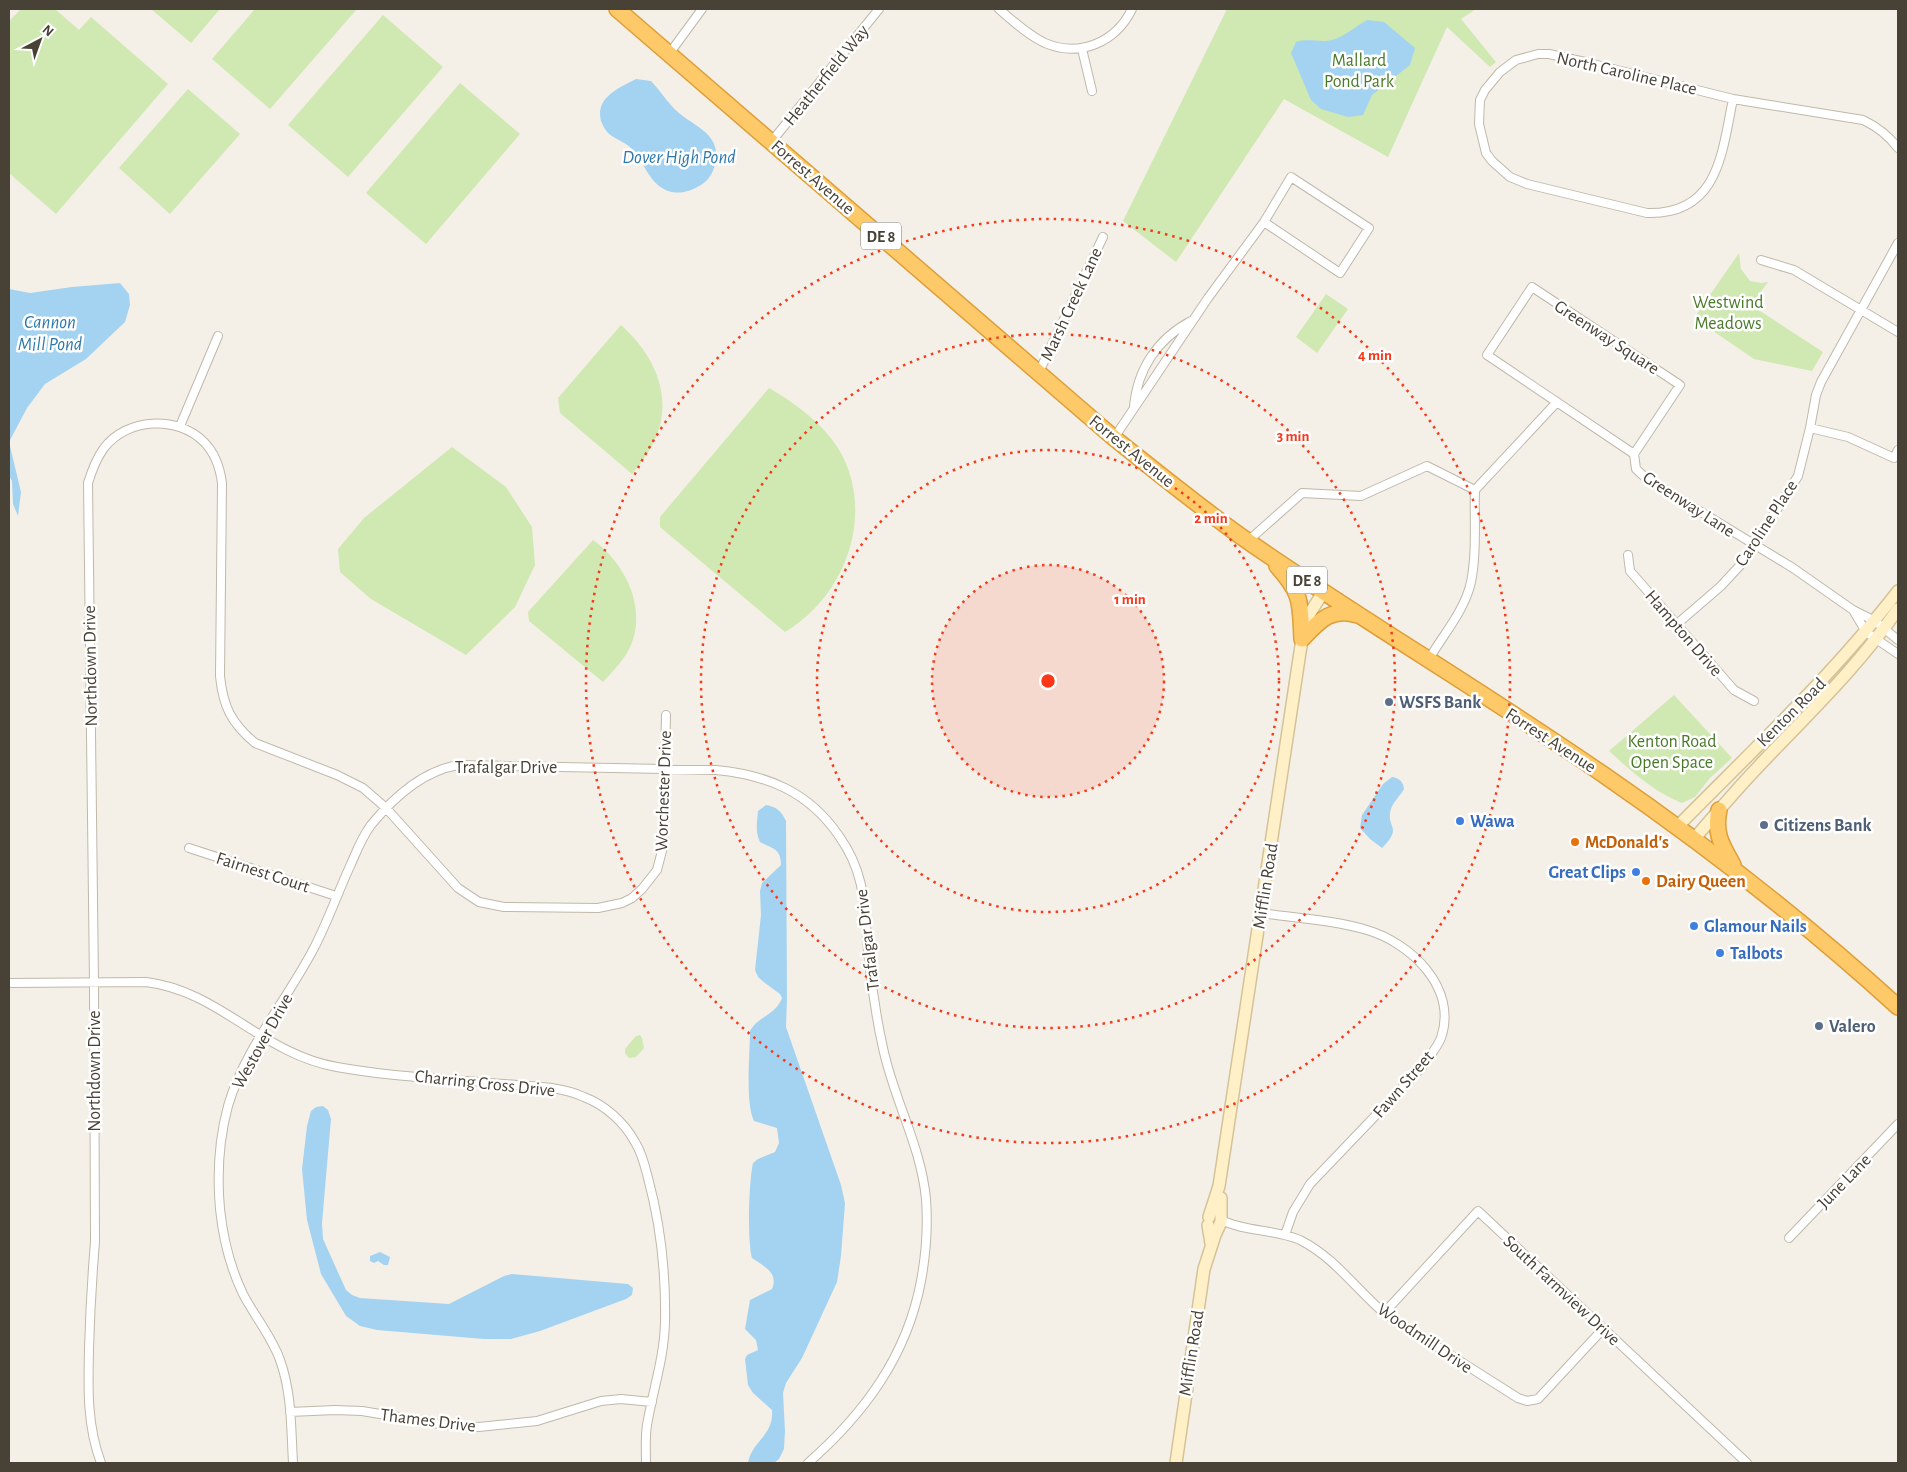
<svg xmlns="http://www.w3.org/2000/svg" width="1907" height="1472" viewBox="0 0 1907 1472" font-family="'Alegreya Sans',sans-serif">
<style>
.green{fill:#d0e8b1}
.water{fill:#a4d3f1}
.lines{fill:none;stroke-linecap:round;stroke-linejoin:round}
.street-casing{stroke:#c0b8aa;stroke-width:10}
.secondary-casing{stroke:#d4c398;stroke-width:14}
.highway-casing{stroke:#de9e38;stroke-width:18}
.street{stroke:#fff;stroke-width:8}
.secondary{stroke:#fff0c7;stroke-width:11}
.highway{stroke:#feca69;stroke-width:15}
.ring{fill:none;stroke:#fb3718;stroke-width:2.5;stroke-dasharray:2.5 5}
.service-dot{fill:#5c6f8a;stroke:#fff;stroke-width:2}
.shop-dot{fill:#3f7fe0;stroke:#fff;stroke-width:2}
.food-dot{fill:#e8710a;stroke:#fff;stroke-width:2}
.labels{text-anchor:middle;stroke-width:5;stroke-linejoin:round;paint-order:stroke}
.shield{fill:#fff;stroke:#7e7a72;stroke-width:1}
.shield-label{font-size:16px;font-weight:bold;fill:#474136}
.park-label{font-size:18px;fill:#497a29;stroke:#fff}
.street-label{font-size:18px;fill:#474136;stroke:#fff}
.service-label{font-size:18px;font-weight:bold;fill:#4e5e75;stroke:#fff;text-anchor:start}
.shop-label{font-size:18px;font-weight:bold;fill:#366cbe;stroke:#fff;text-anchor:start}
.food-label{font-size:18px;font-weight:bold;fill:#c56008;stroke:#fff;text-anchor:start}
.water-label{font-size:19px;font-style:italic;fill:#2e79ac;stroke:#fff}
.centre{fill:#fb3718;stroke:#fff;stroke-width:2.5}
.ring-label{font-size:15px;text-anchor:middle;font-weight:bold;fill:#fb3718;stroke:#fff;stroke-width:5;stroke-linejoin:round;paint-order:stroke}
</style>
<rect width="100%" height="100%" fill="#f4f0e8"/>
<path class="green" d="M21,9l8,1 2,-1h24l24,21 12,-13 77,67 -112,130 -47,-41v-152z
M151,9h69l-29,34z
M255,9h102l-87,100 -58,-50z
M1227,9h249l-15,10 35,43 -6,5 -43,-40 -59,130 -104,-58 -108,163 -53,-41z
M383,15l60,52 -95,110 -60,-52z
M460,83l60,51 -94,110 -60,-51z
M188,89l52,45 -70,80 -51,-46z
M1739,253l2,16 9,12 11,2 7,-1 -17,23 72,47 -11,19 -58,-12 -60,-41z
M1326,294l22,15 -31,44 -21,-16z
M621,325c36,32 56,79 29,124 -5,9 -12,17 -18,25l-72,-61 -2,-15z
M769,388c29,17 59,39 74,69 31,63 0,141 -58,175l-125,-105v-10z
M452,447l54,40 26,40 3,38 -20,42 -49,48 -95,-56 -31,-27 -2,-23 26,-31z
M593,540c31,22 54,66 38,105 -6,14 -18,26 -28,37l-74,-61 -1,-9z
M1674,695l58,63 -22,20 -15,19 -13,6c-28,-11 -51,-32 -73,-52z
M640,1035l2,3 2,10 -8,9 -7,1 -4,-5v-4l11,-13z"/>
<path class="water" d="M1367,20l17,2 31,26 -5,17 -38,30 -9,20 -15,2 -27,-8 -10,-9 -20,-47 5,-11c14,-4 23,1 36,-2 12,-3 24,-14 35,-20z
M636,79l15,2c10,10 17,23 28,32 18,15 43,22 36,51 -2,9 -6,16 -14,21 -10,6 -21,10 -33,6 -18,-7 -23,-26 -34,-40 -8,-9 -16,-10 -25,-17 -4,-4 -6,-8 -8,-13 -6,-24 18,-33 35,-42z
M120,283l9,11 1,11 -5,17 -39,37 -41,25 -18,24 -18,34 12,50 -3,24 -5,-12 -1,-23 -3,-5v-187l21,4 42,-6z
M1392,777c7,1 11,4 12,12 -3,6 -11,13 -13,20 -6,19 13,17 -9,39l-12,-9 -10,-11 2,-13 21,-31z
M766,805c11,2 15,6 20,16l1,178 -1,28 55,158 4,18 -4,53 -4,26 -35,76 -16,25 -3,10 2,38 -1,18 -5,10 -5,4h-26c4,-23 26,-27 24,-53l-19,-17 -5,-8 -3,-26 2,-4 11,-5 -2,-10 -11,-11 5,-29 22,-11c7,-17 -9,-23 -20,-31 -5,-18 -3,-77 1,-95l5,-4 17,-7 4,-9 -2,-15 -23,-7c-9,-19 -4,-67 -4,-90 8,-15 25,-15 32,-33l-2,-4 -15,-11 -7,-6 -3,-7 6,-55 -1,-24 2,-8 19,-18c0,-17 -9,-16 -21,-23 -5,-10 -3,-20 -2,-31z
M323,1106l5,4 3,9 -9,104 1,16 23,51 6,5 8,3 89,6 55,-28 8,-2 116,10 5,4 -1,7 -6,4 -86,32 -29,8h-27l-107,-9 -17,-4 -14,-10 -25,-42 -14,-54 -5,-51 5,-43 4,-15 5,-4z
M380,1252l10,5 -2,8h-4l-6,-4 -4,2 -4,-2v-5z"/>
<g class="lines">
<g class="street-casing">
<path id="street" d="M999,9c14,12 29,26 46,34 35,15 71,-1 87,-34
M1082,49l10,42
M669,54l33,-45
M1538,54h11l36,8 148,37c-11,53 -14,116 -86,114l-120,-29 -17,-7 -18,-16 -6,-8 -7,-29 1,-24 5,-10 15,-18 16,-12z
M1733,99l130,21c15,7 25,15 35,28
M772,141l107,-132
M1761,260l33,10 104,62
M1039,372l64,-135
M1134,407c3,-37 23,-68 57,-86
M180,426l38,-90
M1810,428l38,9 46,21 4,-8
M1114,438l94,-140 56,-76 27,-45 78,51 -29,45 -76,-51
M1634,454l46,-69 -148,-98 -45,68 147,99 2,15 11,10 146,89 60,42 22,11 23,19
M1248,541l54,-48 59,3 66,-30 48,24
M1628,555l2,16 104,119 20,11
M1853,610l13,22 32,22
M1677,624l44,-38 24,-26 53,-84 12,-48 6,-33 5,-13 77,-139
M1429,659c14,-24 36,-49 42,-77 6,-30 3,-62 4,-92l82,-88
M189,848l147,48
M1261,913c35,5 72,7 106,17 44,13 91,58 74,108 -4,10 -13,20 -19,29l-112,117 -17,28 -8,23
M9,983l137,-1c74,9 116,72 191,85 55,10 111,12 167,17 26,2 56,2 80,13 21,8 40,25 51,45 7,11 10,24 13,36 13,48 18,96 17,145 -1,35 -12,67 -18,102 -2,12 -1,26 -1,38
M1221,1220c25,12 54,9 79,20 34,17 56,49 84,73l134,85 9,3 11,-2 65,-70
M1789,1238l109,-114
M1384,1313l94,-102 269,252
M290,1412l45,-2 27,1 84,14 33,2 58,-6 64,-20 20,-2 31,3
M101,1463c-14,-37 -13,-74 -12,-114 1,-36 3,-71 6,-107l-1,-259 -6,-500c4,-13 8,-24 16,-35 23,-30 73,-33 100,-6 11,11 16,26 18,41l-2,193c3,30 11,47 35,67l82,32 26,13 23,20 72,80 21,14 25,5 94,1 24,-5 10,-5 10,-9 15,-19 6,-23 3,-132
M293,1463c-2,-34 -1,-70 -13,-103 -8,-23 -25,-43 -37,-66 -12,-25 -20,-56 -23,-85 -3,-34 -1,-70 8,-103 16,-56 59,-106 86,-158 14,-27 24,-56 37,-84 6,-14 11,-27 20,-39 22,-27 52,-54 87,-60l258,5c52,5 93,22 123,66 27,38 25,70 29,114 3,33 8,66 15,98 11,52 38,98 43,151 2,27 0,55 -5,82 -14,75 -57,133 -113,182"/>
</g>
<g class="secondary-casing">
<path id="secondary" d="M1677,827c76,-77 155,-151 221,-236
M1694,839c21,-24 41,-48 63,-71 49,-52 100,-100 141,-159
M1209,1217l10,-31 83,-547 8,-26 14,-22
M1208,1225l3,18
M1176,1463l28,-194 11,-34 6,-13v-24"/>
</g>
<g class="highway-casing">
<path id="highway" d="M617,9l497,429c44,35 89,72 135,104 116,80 238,152 355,233 103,71 202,148 294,232
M1277,566c26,29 23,37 25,73
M1302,639c18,-19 29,-32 56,-24
M1719,810c-5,24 3,35 14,55"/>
</g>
<use href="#street" class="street"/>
<use href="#secondary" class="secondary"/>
<use href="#highway" class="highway"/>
</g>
<circle cx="1048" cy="681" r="116" fill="#fb3718" fill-opacity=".12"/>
<g class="ring">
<circle cx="1048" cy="681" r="116"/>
<circle cx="1048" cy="681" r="231"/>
<circle cx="1048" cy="681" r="347"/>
<circle cx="1048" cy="681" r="462"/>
</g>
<g class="service-dot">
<circle cx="1389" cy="702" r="5"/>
<circle cx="1764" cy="825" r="5"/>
<circle cx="1819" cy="1026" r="5"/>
</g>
<g class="shop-dot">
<circle cx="1460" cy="821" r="5"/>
<circle cx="1636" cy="872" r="5"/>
<circle cx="1694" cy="926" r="5"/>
<circle cx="1720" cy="953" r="5"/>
</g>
<g class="food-dot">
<circle cx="1575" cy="842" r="5"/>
<circle cx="1646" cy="881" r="5"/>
</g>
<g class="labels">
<g class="shield">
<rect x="861" y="222.5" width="40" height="27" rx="4"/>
<rect x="1287" y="566.5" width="40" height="27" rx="4"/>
</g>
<g class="shield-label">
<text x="881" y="242">DE 8</text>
<text x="1307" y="586">DE 8</text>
</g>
<g class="park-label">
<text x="1359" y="66">Mallard<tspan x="1359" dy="21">Pond Park</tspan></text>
<text x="1728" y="308">Westwind<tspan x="1728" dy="21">Meadows</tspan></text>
<text x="1672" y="747">Kenton Road<tspan x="1672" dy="21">Open Space</tspan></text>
</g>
<g class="street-label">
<text transform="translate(1627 73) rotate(13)" y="6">North Caroline Place</text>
<text transform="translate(826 75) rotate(-51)" y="6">Heatherfield Way</text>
<text transform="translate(813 177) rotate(41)" y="6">Forrest Avenue</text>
<text transform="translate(1071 304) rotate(-65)" y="6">Marsh Creek Lane</text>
<text transform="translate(1607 337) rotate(33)" y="6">Greenway Square</text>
<text transform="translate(1132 451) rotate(39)" y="6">Forrest Avenue</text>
<text transform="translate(1689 504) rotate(33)" y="6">Greenway Lane</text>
<text transform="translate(1766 523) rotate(-57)" y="6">Caroline Place</text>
<text transform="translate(1684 633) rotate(49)" y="6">Hampton Drive</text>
<text transform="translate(90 666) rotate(-91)" y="6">Northdown Drive</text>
<text transform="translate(1791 712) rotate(-45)" y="6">Kenton Road</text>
<text transform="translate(1551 740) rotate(33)" y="6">Forrest Avenue</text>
<text x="506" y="773">Trafalgar Drive</text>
<text transform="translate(663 791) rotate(-88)" y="6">Worchester Drive</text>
<text transform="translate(263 872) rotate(18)" y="6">Fairnest Court</text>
<text transform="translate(1265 886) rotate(-81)" y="6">Mifflin Road</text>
<text transform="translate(867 940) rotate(-97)" y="6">Trafalgar Drive</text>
<text transform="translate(262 1041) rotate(-61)" y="6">Westover Drive</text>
<text transform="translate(94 1071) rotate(-90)" y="6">Northdown Drive</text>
<text transform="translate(485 1083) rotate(6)" y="6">Charring Cross Drive</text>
<text transform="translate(1403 1084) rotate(-49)" y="6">Fawn Street</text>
<text transform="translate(1844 1181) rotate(-46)" y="6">June Lane</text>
<text transform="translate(1562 1290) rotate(43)" y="6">South Farmview Drive</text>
<text transform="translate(1425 1338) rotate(34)" y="6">Woodmill Drive</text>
<text transform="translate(1191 1353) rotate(-81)" y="6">Mifflin Road</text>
<text transform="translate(428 1420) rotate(7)" y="6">Thames Drive</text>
</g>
<g class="service-label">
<text x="1399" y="708">WSFS Bank</text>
<text x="1774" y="831">Citizens Bank</text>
<text x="1829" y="1032">Valero</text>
</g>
<g class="shop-label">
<text x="1470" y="827">Wawa</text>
<text x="1626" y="878" text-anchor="end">Great Clips</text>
<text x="1704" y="932">Glamour Nails</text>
<text x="1730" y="959">Talbots</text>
</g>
<g class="food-label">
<text x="1585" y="848">McDonald's</text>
<text x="1656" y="887">Dairy Queen</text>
</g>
<g class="water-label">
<text x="679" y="163">Dover High Pond</text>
<text x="50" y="328">Cannon<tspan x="50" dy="22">Mill Pond</tspan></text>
</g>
</g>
<circle cx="1048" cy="681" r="8" class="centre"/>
<g class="ring-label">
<text x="1375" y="360">4 min</text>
<text x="1293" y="441">3 min</text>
<text x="1211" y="523">2 min</text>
<text x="1130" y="604">1 min</text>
</g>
<rect width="1907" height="1472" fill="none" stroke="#474136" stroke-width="20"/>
<g transform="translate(40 40) rotate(41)" stroke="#ffffff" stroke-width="4" paint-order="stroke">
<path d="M0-4L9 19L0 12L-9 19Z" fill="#474136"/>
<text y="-8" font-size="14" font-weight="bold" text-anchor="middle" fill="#474136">N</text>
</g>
</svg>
